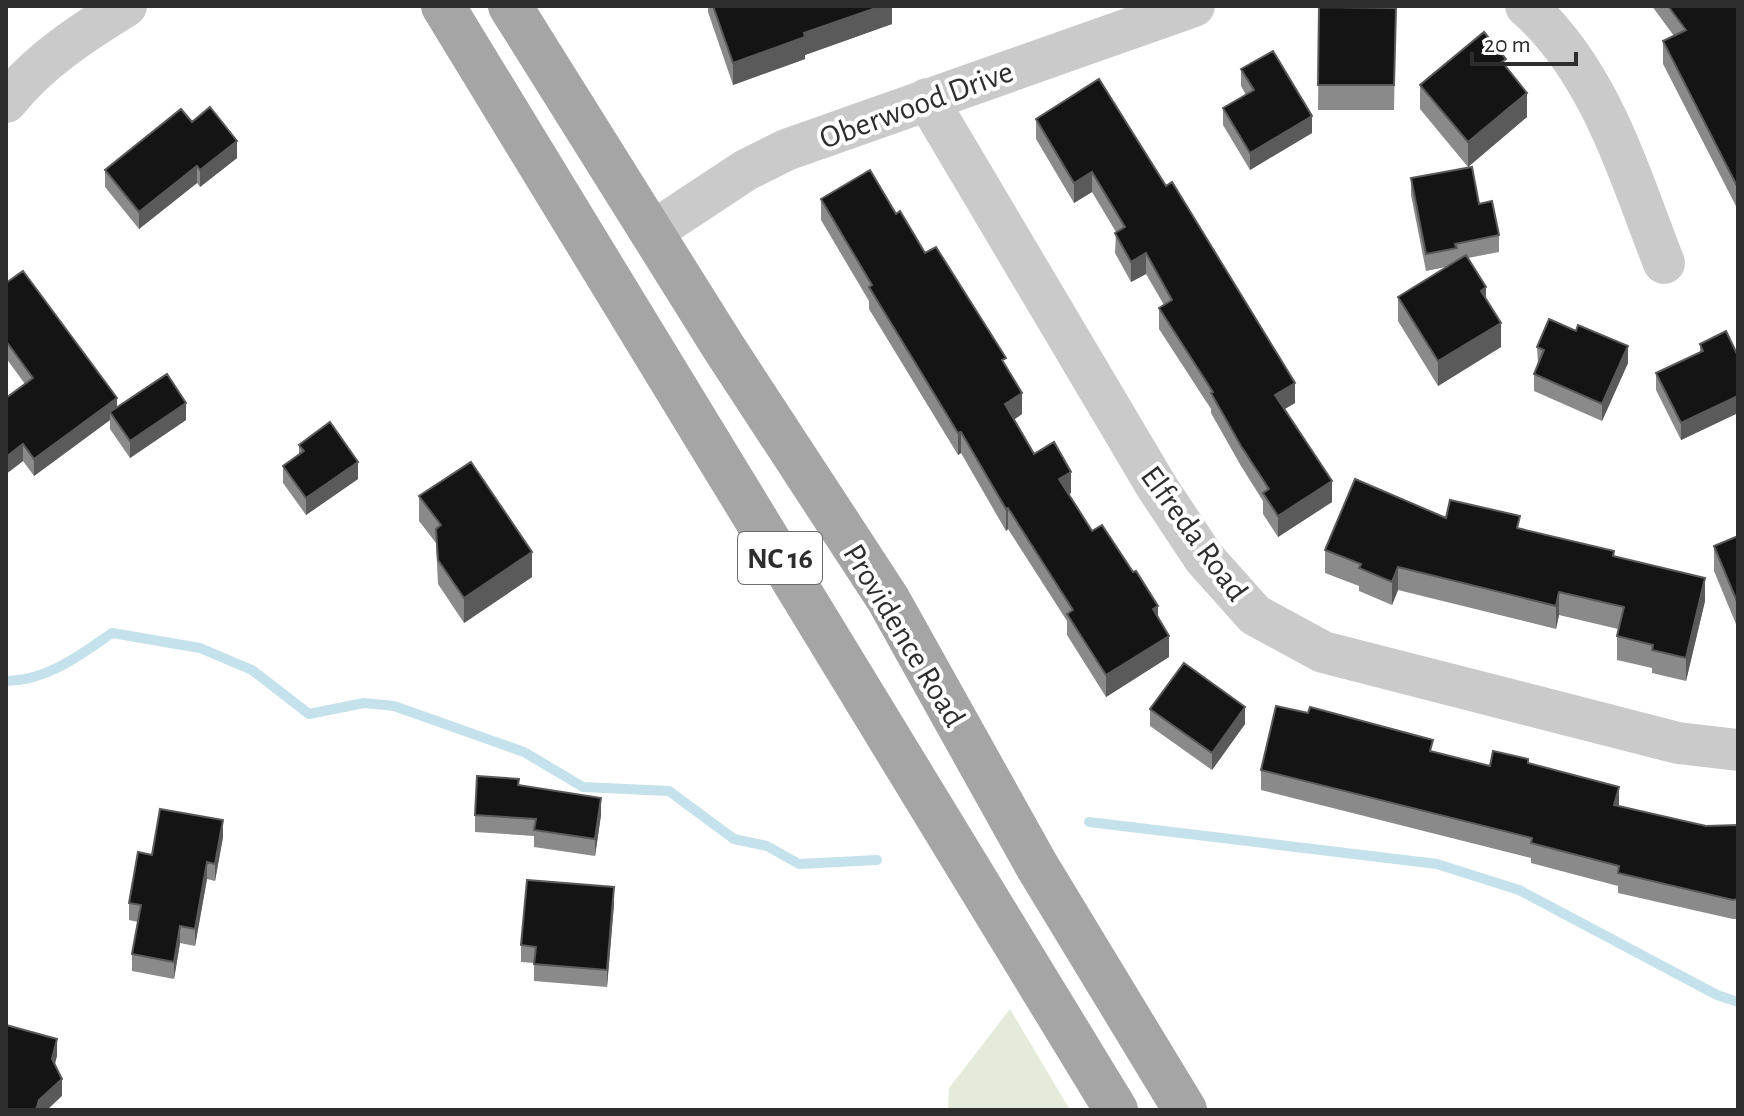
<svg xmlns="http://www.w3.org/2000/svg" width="1744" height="1116" viewBox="0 0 1744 1116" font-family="'Alegreya Sans',sans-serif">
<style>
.green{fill:#e5ebda}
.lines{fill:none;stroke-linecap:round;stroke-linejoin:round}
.stream{stroke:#c5e1ec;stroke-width:10}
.minor{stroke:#cacaca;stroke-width:42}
.primary{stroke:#a5a5a5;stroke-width:44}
.wall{fill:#8a8a8a}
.shaded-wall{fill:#5a5a5a}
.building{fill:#141414;stroke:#5a5a5a;stroke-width:2}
.labels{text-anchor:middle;stroke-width:8;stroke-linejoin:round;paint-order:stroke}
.shield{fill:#fff;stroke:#6c6c6c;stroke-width:2}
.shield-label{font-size:30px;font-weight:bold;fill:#2d2d2d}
.street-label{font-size:32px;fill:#2d2d2d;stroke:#fff}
</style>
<rect width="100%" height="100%" fill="#fff"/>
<path class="green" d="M1010,1009l60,101h-122l1,-22z"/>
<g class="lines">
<path class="stream" d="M6,681c41,0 74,-26 106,-48l88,15 52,22 57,44 55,-11 30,3 130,46 59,35 86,4 65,48 33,7 32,18 78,-4
M1089,822l348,42 82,26 198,105 21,7"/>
<path class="minor" d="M1526,6c74,65 103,168 138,257
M927,99l230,388 47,71 51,57 68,37 355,91 60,7
M6,102c33,-41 76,-69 120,-96
M652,232l94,-62 40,-20 408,-144"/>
<path class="primary" d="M443,6l673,1104
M510,6l214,342 164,251 149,267 148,244"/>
</g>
<path class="wall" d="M708,6h184v18l-87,31v4l-72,26 -25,-73z
M1652,6h84l2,4v200l-75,-146v-23l11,-5z
M1319,7l77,1 -2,102h-76z
M1506,67l21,50 -59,50 -48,-58v-24z
M1241,69l71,64 -62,37 -27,-45v-17l23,-13 -5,-9z
M1099,79l196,324 -11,6 48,93 -54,35 -15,-23v-13l-22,-35 -30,-53v-4l-52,-80v-21l5,-3 -18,-31 -15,8 -16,-29 1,-21 -24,-40 -18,11 -38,-64v-20z
M192,122l45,36 -37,29 -3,-4 -58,46 -34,-42v-17z
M1411,178l68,26 20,31v17l-31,6 18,41 15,48 -63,39 -40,-65v-24l48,-30 -20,4 -15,-76z
M821,199l75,15 110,153 16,47 -8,6 20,34 37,39 -2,1 23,37 66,87 11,39 -63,40 -39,-62v-14l-59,-92 -2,2 -45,-78 -3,2 -89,-146v-8l-48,-81z
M6,283l111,125 69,12 -56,38 -20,-29v-9l-76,56 -11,-15 -17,13 19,-90 -19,-26z
M1700,344l38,12v57l-57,27 -25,-50v-17l44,-21z
M1537,347l91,16 -26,58 -68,-30v-17l4,-10z
M299,445l59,34 -52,36 -23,-32v-17l16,-11z
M419,496l113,81 -68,46 -26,-39 -2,-41 -17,-22z
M1446,518l74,11 94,27 91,45 -19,80 -34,-8v-5l-35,-8v-24l1,-7 -59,-14 -3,14 -158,-39 -6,15 -33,-14v-5l-34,-13v-23z
M1738,536v93l-24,-58v-25z
M1150,709l95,15 -33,46 -62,-44z
M1433,752l57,14 38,-3 91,43 87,20 32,-1v94h-5l-115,-26v-7l-87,-23v-5l-270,-68v-20z
M519,786l82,29 -6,41 -61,-9v-11l-59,-4v-17z
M223,837l-8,44 -8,-2 -12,67 -15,-3 -6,36 -42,-8v-17l6,-32 -9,-2v-17l23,-48z
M614,904l-7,83 -73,-6v-18l-13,-1v-17z"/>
<path class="shaded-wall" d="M882,6h10v18l-87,31v4l-72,26v-22l71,-30z
M1527,93v24l-59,50v-25z
M1312,116v17l-62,37v-17z
M237,141v17l-37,29v-17z
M197,166v17l-58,46v-17z
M1092,172v20l-18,11v-20z
M1146,253v21l-15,8v-20z
M1486,287v25l-5,-21z
M1501,323v24l-63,39v-25z
M1628,346v17l-26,58v-17z
M1295,383v20l-20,12v-20z
M1022,393v21l-17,11v-21z
M1738,396v17l-57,27v-17z
M117,398v17l-7,-3v8l-76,56v-17z
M186,403v17l-56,38v-17z
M961,432v21l-3,2v-22z
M23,444v17l-17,13v-17z
M358,462v17l-52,36v-17z
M1071,472v21l-12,7v-21z
M1332,481v21l-54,35v-21z
M1008,508v21l-2,2v-22z
M532,552v25l-68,46v-25z
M1398,567v23l-6,15v-23z
M1705,578v23l-19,80v-23z
M1559,592v23l-3,14v-23z
M1158,606v21l-5,-18z
M1169,636v21l-63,40v-22z
M1245,707v17l-33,46v-17z
M1619,787v19l-5,-1z
M601,798v17l-6,41v-17z
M223,820v17l-8,44v-17z
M207,862v17l-12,67v-17z
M614,887v17l-7,83v-17z
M180,926v17l-6,36v-17z
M57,1039v17l-5,20v-17z
M62,1079v17l-15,14h-11l3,-10z"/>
<path class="building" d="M713,6h169l-78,27 1,4 -72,26z
M1668,6h68l2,4v178l-75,-147 23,-11z
M1319,7l77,1 -2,77h-76z
M1484,32l22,27 -4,3 25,31 -59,49 -48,-57z
M1273,51l39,65 -62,37 -27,-45 31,-18 -13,-21z
M1099,79l67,107 6,-4 123,201 -20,12 57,86 -54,35 -15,-23 6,-4 -28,-43 -30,-53 2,-1 -54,-84 13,-8 -26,-47 -15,9 -16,-29 10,-6 -33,-55 -18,11 -38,-64z
M210,107l27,34 -37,29 -3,-4 -58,46 -34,-42 76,-61 11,13z
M1472,167l7,37 13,-3 7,34 -44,9 2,4 -31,6 -15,-76z
M870,170l26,44 4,-3 25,42 11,-6 70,111 -4,2 20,33 -17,11 29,50 20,-12 17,30 -12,7 33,52 10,-6 31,47 3,-1 22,35 -5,3 16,27 -63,39 -39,-61 6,-4 -65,-102 -2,1 -45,-77 -3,1 -89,-146 3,-2 -51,-86z
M1466,255l20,32 -5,4 20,32 -63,38 -40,-64z
M23,271l94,127 -83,61 -11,-15 -17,13v-59l27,-20 -27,-37v-58z
M1549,319l27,12 2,-6 50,21 -26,58 -68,-30 10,-24 -7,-3z
M1726,331l12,25v40l-57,27 -25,-50 47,-22 -3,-7z
M167,374l19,29 -56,38 -20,-29z
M330,422l28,40 -52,36 -23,-32 21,-15 -5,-6z
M471,462l61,90 -68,46 -26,-38 -2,-31 5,-4 -22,-29z
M1355,479l91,39 4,-18 70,16 -3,12 97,23 -1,5 92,22 -19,80 -34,-8 1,-5 -36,-9 7,-29 -65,-15 -3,14 -158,-39 -6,15 -33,-14 2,-4 -36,-14z
M1738,536v68l-24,-58z
M1184,663l61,44 -33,46 -62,-44z
M1276,706l32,7 2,-6 123,33 -3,11 60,15 3,-15 35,8v4l91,24 -5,18 92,21 32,-1v74l-5,1 -115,-27 1,-7 -88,-23 1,-5 -271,-68z
M477,776l42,3 -1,6 83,13 -6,41 -61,-9 2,-11 -61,-4z
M160,809l63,11 -8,44 -8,-2 -12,67 -15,-3 -6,36 -42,-8 9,-49 -12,-2 9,-51 14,3z
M527,880l87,7 -7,83 -73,-6 2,-17 -15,-2z
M6,1025l51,14 -5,20 10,20 -23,21 -3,10h-30z"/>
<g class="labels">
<rect class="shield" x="738" y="532" width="84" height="52" rx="6"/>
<g class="shield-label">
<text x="780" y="568">NC 16</text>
</g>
<g class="street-label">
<text transform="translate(916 104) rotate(-20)" y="11">Oberwood Drive</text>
<text transform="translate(1195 533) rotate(54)" y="11">Elfreda Road</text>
<text transform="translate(905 635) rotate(59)" y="11">Providence Road</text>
</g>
</g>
<rect width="1744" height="1116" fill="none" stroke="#2d2d2d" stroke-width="16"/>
<path d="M1472 52v12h104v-12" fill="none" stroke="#2d2d2d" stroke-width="4"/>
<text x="1484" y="52" font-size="24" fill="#2d2d2d" stroke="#ffffff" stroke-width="6" paint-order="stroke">20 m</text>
</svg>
